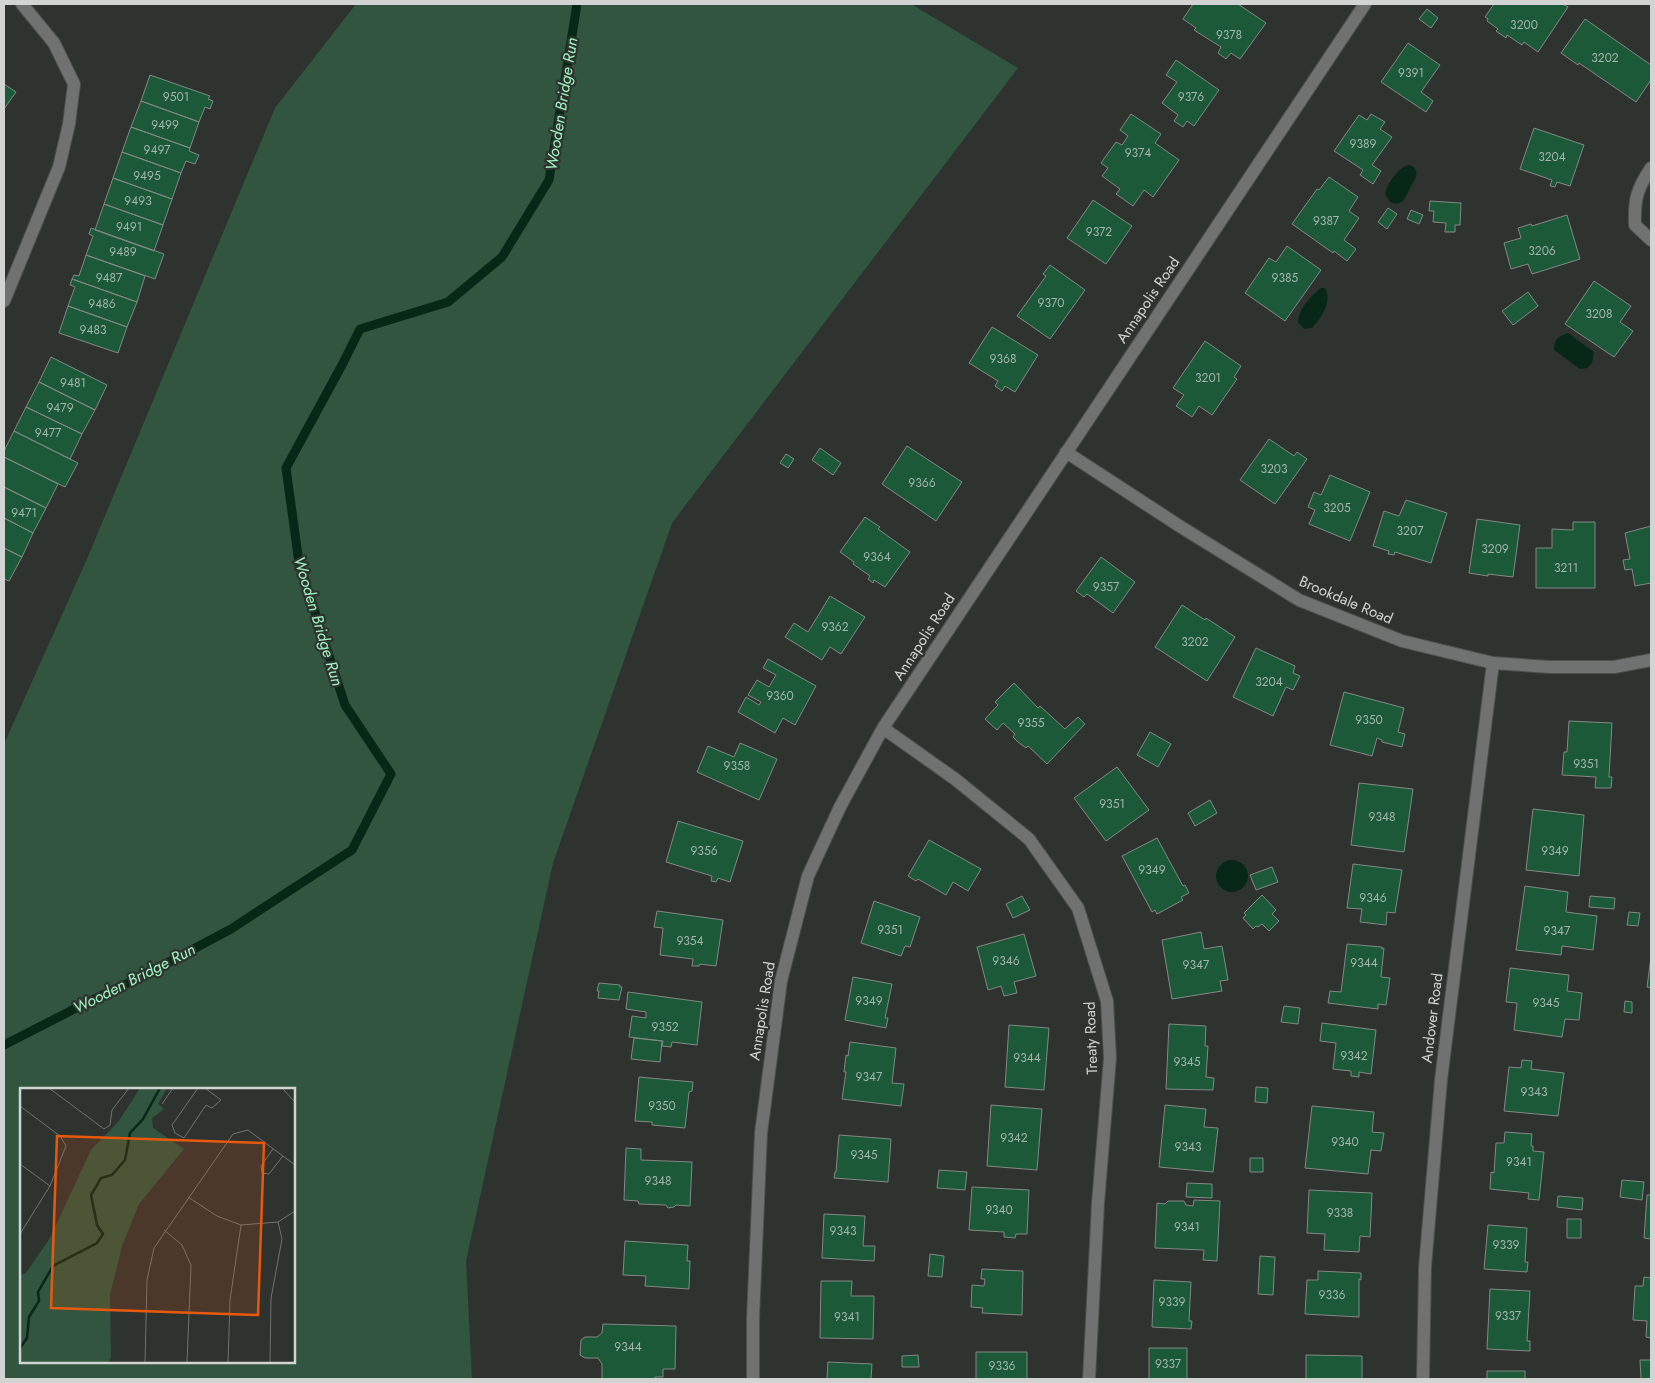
<svg xmlns="http://www.w3.org/2000/svg" width="1655" height="1383" viewBox="0 0 1655 1383" font-family="Jost,sans-serif">
<style>
.green{fill:#32553f;fill-rule:evenodd}
.water{fill:#082817}
.lines{fill:none;stroke-linecap:round;stroke-linejoin:round}
.stream{stroke:#082817;stroke-width:9}
.building{fill:#1b5938;stroke:#848885}
.minor-casing{stroke:#4c504d;stroke-width:14}
.minor{stroke:#707271;stroke-width:12}
.labels{text-anchor:middle;stroke-width:4.5;stroke-linejoin:round;paint-order:stroke}
.number-label{font-size:12px;fill:#a4b5ac}
.street-label{font-size:15px;fill:#d2d4d3;stroke:#2f3330}
.water-label{font-size:16px;font-style:italic;fill:#9df5bf;stroke:#2f3330}
.inset-river{fill:none;stroke:#082817;stroke-width:2.5}
.inset-road{fill:none;stroke:#707371;stroke-width:1}
.view{fill:#e8590c;fill-opacity:0.15;stroke:#e8590c;stroke-width:2.5}
.inset-edge{fill:none;stroke:#d2d4d3;stroke-width:2.5}
</style>
<rect width="100%" height="100%" fill="#2f3330"/>
<path class="green" d="M356,4h555l107,64 -346,455 -119,340 -87,398 6,118h-468v-635l83,-185 188,-451zM21,1089h273v273h-273z"/>
<path class="water" d="M1409,165c13,4 6,15 1,23 -2,4 -5,11 -8,14 -4,2 -8,2 -12,0l-5,-8c2,-10 13,-27 24,-29z
M1321,288h4c8,13 -4,31 -13,40l-8,1 -6,-7c0,-13 14,-27 23,-34z
M1568,333l26,19 -2,11 -5,5 -7,1 -26,-19c0,-10 4,-14 14,-17z
M1216 876a16 16 0 1 1 32 0a16 16 0 1 1-32 0Z"/>
<g class="lines">
<path class="stream" d="M4,1045l84,-43 55,-26 88,-47 121,-79 39,-76 -46,-69 -46,-142 -13,-95 56,-103 18,-36 88,-27 54,-45 47,-77 28,-176"/>
</g>
<path class="building" d="M1193,4h45l28,19 -26,36 -9,-6 -5,6 -8,-6 3,-6 -27,-17 2,-2 -13,-9z
M1494,4h69l5,3 -30,45 -14,-10 -2,3 -15,-10 -1,3 -10,-7 2,-2 -11,-8 1,-2 -3,-2z
M1427,9l11,9 -7,10 -12,-9z
M1585,19l66,46v15l-15,22 -57,-39 -1,2 -17,-12z
M1408,43l32,22 -19,27 12,9 -7,11 -45,-30z
M1176,60l43,30 -25,36 -7,-5 -4,6 -9,-6 4,-6 -16,-12 15,-21 -11,-7z
M150,75l60,21 -2,3 5,2 -3,8 -5,-2 -6,15 -58,-21z
M4,84l12,8 -12,17z
M141,101l58,21 -9,26 -59,-21z
M1131,114l30,20 -6,9 24,17 -26,37 -9,-7 -11,16 -17,-12 4,-5 -18,-13 6,-8 -7,-5 15,-21 6,3 6,-9 -8,-6z
M1371,114l14,8 -5,7 12,8 -20,28 9,6 -8,13 -13,-9 3,-5 -29,-19 25,-36 8,5z
M131,127l59,21 -1,3 10,4 -4,9 -9,-3 -5,12 -59,-21z
M1534,128l50,17 -14,41 -13,-4 -2,5 -5,-1 2,-6 -32,-11z
M122,152l59,21 -9,26 -59,-21z
M1329,177l29,20 -9,14 10,7 -15,22 12,9 -9,12 -13,-10 -1,2 -41,-29 25,-35 2,1z
M113,178l59,21 -9,26 -59,-21z
M1093,200l39,26 -26,38 -39,-26z
M1430,201l31,2 -1,22h-5v7h-10l1,-9 -13,-1 1,-11h-5z
M104,204l59,21 -9,26 -59,-21z
M1388,208l9,6 -10,15 -9,-7z
M1411,210l12,5 -4,9 -12,-5z
M1567,215l13,44 -48,15 -4,-10 -17,5 -7,-26 17,-5 -3,-10 13,-4 1,2z
M91,228l73,26 -9,25 -69,-24 7,-19 -4,-2z
M1287,246l34,24 -36,51 -40,-28 24,-35 7,4z
M86,255l59,21 -8,26 -65,-23 2,-4 5,1z
M1050,265l35,25 -35,49 -33,-23 29,-40 -3,-2z
M72,279l65,23 -10,25 -59,-21 7,-19 -5,-2z
M1594,281l37,25 -11,16 13,9 -19,26 -49,-33z
M1528,292l10,14 -25,19 -11,-14z
M68,306l59,21 -9,26 -59,-20z
M992,327l46,28 -23,37 -10,-6 -3,5 -7,-5 3,-5 -29,-18z
M1205,341l36,25 -7,11 3,2 -25,36 -13,-9 -7,11 -16,-11 8,-11 -11,-7z
M51,357l56,28 -12,25 -56,-28z
M39,382l56,28 -13,24 -56,-27z
M26,407l56,27 -12,25 -56,-28z
M14,431l64,32 -13,24 -61,-30v-6z
M1269,439l25,17 3,-4 10,7 -32,45 -35,-24z
M907,446l55,36 -26,39 -54,-37z
M820,448l21,15 -8,12 -21,-15z
M786,454l8,5 -6,9 -8,-5z
M4,457l54,27 -12,24 -42,-21z
M1330,475l40,17 -20,49 -41,-17 6,-14 -7,-3 6,-15 7,3z
M4,487l42,21 -13,25 -29,-15z
M1406,500l41,13 -16,50 -36,-11 -1,3 -6,-1 1,-3 -16,-5 11,-35 15,5z
M865,517l15,10 -2,2 32,23 -25,35 -11,-7 -1,3 -5,-4 2,-3 -17,-12 1,-2 -14,-10z
M4,518l29,15 -11,24 -18,-9z
M1477,519l43,6 -7,52 -25,-3v2l-19,-3z
M1573,522h22v66h-59v-40h16v-19l21,1z
M1651,526v57l-16,3 -3,-17 -7,1 -2,-10 7,-1 -5,-26z
M4,548l18,9 -13,24 -5,-2z
M1101,557l34,25 -22,31 -26,-19 -3,3 -8,-6z
M830,596l35,21 -24,37 -11,-7 -8,13 -37,-23 9,-14 14,9z
M1182,605l23,15 1,-2 29,19 -28,44 -52,-34z
M1256,648l39,18 -2,7 7,3 -7,14 -7,-3 -13,29 -40,-19z
M768,659l48,27 -21,39 -12,-7 -8,15 -37,-21 8,-15 13,8 2,-3 -13,-7 9,-15 12,7 7,-12 -13,-7z
M1014,683l24,25 2,-2 25,23 13,-12 7,7 -38,40 -19,-18 -2,2 -8,-6 -5,-5 2,-3 -12,-11 -6,7 -12,-11 13,-14 -3,-3z
M1344,692l60,16 -6,24 7,2 -3,13 -20,-5v-2l-5,-2 -5,18 -42,-11z
M1569,721l43,2 -3,54h3l-1,11h-16l1,-11 -34,-2 2,-23h3z
M1150,732l21,12 -13,23 -21,-12z
M740,743l37,16 -18,41 -62,-28 11,-26 26,11z
M1117,767l32,43 -43,31 -32,-43z
M1359,783l54,6 -9,63 -53,-7z
M1210,800l7,13 -22,13 -7,-13z
M1533,809l51,6 -5,61 -53,-6z
M678,821l65,20 -13,41 -12,-4 -2,4 -5,-1 1,-5 -46,-14z
M1157,838l26,48 2,-1 4,8 -8,4 2,3 -26,14 -2,-4 -3,2 -30,-56z
M929,840l52,29 -13,22 -15,-9 -7,13 -28,-16 -2,2 -8,-5z
M1353,864l49,6 -7,43 -8,-1 -1,13 -26,-3 2,-13 -15,-1z
M1272,867l6,15 -22,8 -6,-15z
M1525,886l43,6 -2,20 31,4 -4,34 -31,-4 -1,9 -45,-5z
M1262,895l14,15 -4,4 7,7 -10,10 -7,-7 -4,3 -2,-1 -3,3 -10,-11 3,-3 -2,-2z
M1022,896l8,14 -17,8 -7,-14z
M1590,896l25,2 -1,11 -25,-2z
M874,901l46,16 -10,30 -5,-1 -4,10 -40,-13z
M657,911l66,9 -7,46 -16,-2 -1,2h-7l1,-7 -33,-4 3,-27 -9,-1z
M1629,912l11,1 -2,13 -11,-1z
M1201,932l3,17 18,-3 6,34 -8,1 2,10 -50,8 -10,-59z
M1024,934l12,42 -22,6 3,11 -13,3 -3,-10 -13,4 -11,-43z
M1347,944l35,3v2l2,-1 -3,29 9,1 -4,27 -8,-1v5l-50,-6 2,-12 11,1z
M1651,957v31l-4,-1z
M1510,968l59,7 -2,16 15,2 -3,27 -14,-1 -3,18 -48,-7 3,-27 -11,-1z
M853,977l39,7 -7,34h3l-2,10 -41,-8z
M599,983l21,2v2h2l-3,13 -21,-2 1,-7h-2z
M628,992l74,10 -5,43 -25,-3 -1,5 -9,-1 1,-5 -34,-4 3,-21 14,2v-6l-20,-3z
M1625,1001l7,1v11l-8,-1z
M1284,1006l16,2 -2,16 -17,-2z
M1322,1023l54,7 -5,44 -12,-2v5l-8,-1v-5l-18,-2 3,-26 -16,-2z
M1169,1024l37,2 -1,20h3l-2,31 8,1 -1,12 -47,-1z
M1009,1025l40,3 -5,62 -39,-3z
M634,1038l28,3 -2,21 -29,-3z
M850,1042l46,6 -4,35 12,1 -3,22 -59,-7 4,-27h-2l2,-17 2,1z
M1522,1060l10,1 -1,8 33,4 -6,43 -54,-5 5,-44 12,1z
M639,1077l54,5 -1,9 -3,1 -4,36 -33,-3v-3l-17,-1z
M1256,1087l12,1 -1,15 -12,-1z
M991,1105l51,4 -5,61 -50,-4z
M1165,1105l41,4 -2,18 14,1 -5,44 -54,-5z
M1312,1106l62,6 -2,20 12,1 -3,18 -10,-1 -3,24 -63,-6z
M1505,1132l27,2 -1,12h2v5l11,1 -5,48 -11,-1 1,-6 -39,-4 1,-17 3,1 2,-30h8z
M839,1135l52,4 -3,43 -54,-4 1,-6h1z
M626,1148l15,1v11l51,2 -2,44 -14,-1 -2,2 -6,1 -2,-3 -27,-1 -1,-3 -14,-1z
M1250,1158h13v14h-13z
M939,1170l28,2 -2,18 -28,-2z
M1622,1180l22,2 -2,18 -22,-3z
M1187,1183l25,1v14l-26,-1z
M972,1187l57,3 -2,44h-11l-1,4 -11,-1v-5l-35,-2z
M1309,1190l63,3 -2,44 -10,-1 -1,16 -35,-2 1,-16 -18,-1z
M1647,1195h4v44l-7,-1z
M1558,1196l25,2 -1,12 -25,-3z
M1194,1200l26,1 -3,60 -14,-1 1,-10 -49,-2 2,-45 8,1 3,-3h16l2,4 7,1z
M824,1214l41,2 -2,30h12l-1,15 -52,-3z
M1567,1219h14v19h-14z
M1488,1225l39,3 -2,34h3l-1,10 -43,-3z
M625,1241l63,4 -1,16h3l-1,28 -44,-3 1,-10 -23,-1z
M930,1254l14,2 -2,21 -14,-1z
M1260,1256l15,1 -2,38 -15,-1z
M982,1269l41,2 -1,44 -40,-2 1,-5 -12,-1 1,-22 12,1 1,-7h-4z
M1318,1271l43,2v7l-2,-1v38l-54,-3 2,-34h11z
M1644,1277l7,1v60l-5,-1 1,-16 -14,-1 2,-34h8z
M1154,1280l37,2 -2,39h3l-1,8 -39,-2z
M821,1281h31l-1,15h23l-1,43 -53,-1z
M1490,1289l40,2 -3,50h3v10l-43,-2z
M603,1324l73,2 -1,43h-12v8h-8v2h-53v-15l-4,-6h-13l-5,-3 1,-15 4,-3h12l5,-4z
M1149,1348h38v31h-38z
M976,1352h51v27h-51z
M918,1355l1,12h-17v-11z
M1306,1355l56,1v23h-56z
M1640,1360h11v19h-10z
M828,1362l44,2 -1,15h-44z
M1487,1371h38v8h-38z"/>
<g class="lines">
<g class="minor-casing">
<path id="minor" d="M1651,168c-14,21 -17,31 -16,57l16,15
M4,301l55,-134 10,-43 5,-40 -20,-41 -32,-39
M1066,452l115,75 118,73 103,41 91,22 57,4h64l37,-7
M883,728l72,51 74,60 49,69 29,93 3,57 -12,145 -9,176
M753,1379v-61l8,-185 20,-152 27,-105 32,-69 43,-79 482,-724
M1423,1379l2,-112 16,-187 52,-417"/>
</g>
<use href="#minor" class="minor"/>
</g>
<g class="labels">
<g class="number-label">
<text x="1524" y="29">3200</text>
<text x="1229" y="39">9378</text>
<text x="1605" y="62">3202</text>
<text x="1411" y="77">9391</text>
<text x="176" y="101">9501</text>
<text x="1191" y="101">9376</text>
<text x="165" y="129">9499</text>
<text x="1363" y="148">9389</text>
<text x="157" y="154">9497</text>
<text x="1138" y="157">9374</text>
<text x="1552" y="161">3204</text>
<text x="147" y="180">9495</text>
<text x="138" y="205">9493</text>
<text x="1326" y="225">9387</text>
<text x="129" y="231">9491</text>
<text x="1099" y="236">9372</text>
<text x="1542" y="255">3206</text>
<text x="123" y="256">9489</text>
<text x="109" y="282">9487</text>
<text x="1285" y="282">9385</text>
<text x="1051" y="307">9370</text>
<text x="102" y="308">9486</text>
<text x="1599" y="318">3208</text>
<text x="93" y="334">9483</text>
<text x="1003" y="363">9368</text>
<text x="1208" y="382">3201</text>
<text x="73" y="387">9481</text>
<text x="60" y="412">9479</text>
<text x="48" y="437">9477</text>
<text x="1274" y="473">3203</text>
<text x="922" y="487">9366</text>
<text x="1337" y="512">3205</text>
<text x="24" y="517">9471</text>
<text x="1410" y="535">3207</text>
<text x="1495" y="553">3209</text>
<text x="877" y="561">9364</text>
<text x="1566" y="572">3211</text>
<text x="1106" y="591">9357</text>
<text x="835" y="631">9362</text>
<text x="1195" y="646">3202</text>
<text x="1269" y="686">3204</text>
<text x="780" y="700">9360</text>
<text x="1369" y="724">9350</text>
<text x="1031" y="727">9355</text>
<text x="1586" y="768">9351</text>
<text x="737" y="770">9358</text>
<text x="1112" y="808">9351</text>
<text x="1382" y="821">9348</text>
<text x="704" y="855">9356</text>
<text x="1555" y="855">9349</text>
<text x="1152" y="874">9349</text>
<text x="1373" y="902">9346</text>
<text x="890" y="934">9351</text>
<text x="1557" y="935">9347</text>
<text x="690" y="945">9354</text>
<text x="1006" y="965">9346</text>
<text x="1364" y="967">9344</text>
<text x="1196" y="969">9347</text>
<text x="869" y="1005">9349</text>
<text x="1546" y="1007">9345</text>
<text x="665" y="1031">9352</text>
<text x="1354" y="1060">9342</text>
<text x="1027" y="1062">9344</text>
<text x="1187" y="1066">9345</text>
<text x="869" y="1081">9347</text>
<text x="1534" y="1096">9343</text>
<text x="662" y="1110">9350</text>
<text x="1014" y="1142">9342</text>
<text x="1345" y="1146">9340</text>
<text x="1188" y="1151">9343</text>
<text x="864" y="1159">9345</text>
<text x="1519" y="1166">9341</text>
<text x="658" y="1185">9348</text>
<text x="999" y="1214">9340</text>
<text x="1340" y="1217">9338</text>
<text x="1187" y="1231">9341</text>
<text x="843" y="1235">9343</text>
<text x="1506" y="1249">9339</text>
<text x="1332" y="1299">9336</text>
<text x="1172" y="1306">9339</text>
<text x="1508" y="1320">9337</text>
<text x="847" y="1321">9341</text>
<text x="628" y="1351">9344</text>
<text x="1168" y="1368">9337</text>
<text x="1002" y="1370">9336</text>
</g>
<g class="street-label">
<text transform="translate(1148 300) rotate(-56)" y="5">Annapolis Road</text>
<text transform="translate(1346 600) rotate(23)" y="5">Brookdale Road</text>
<text transform="translate(924 637) rotate(-57)" y="5">Annapolis Road</text>
<text transform="translate(762 1011) rotate(-81)" y="5">Annapolis Road</text>
<text transform="translate(1432 1018) rotate(-83)" y="5">Andover Road</text>
<text transform="translate(1091 1038) rotate(-92)" y="5">Treaty Road</text>
</g>
<g class="water-label">
<text transform="translate(561 104) rotate(-81)" y="6">Wooden Bridge Run</text>
<text transform="translate(319 621) rotate(73)" y="6">Wooden Bridge Run</text>
<text transform="translate(134 978) rotate(-27)" y="6">Wooden Bridge Run</text>
</g>
</g>
<g transform="translate(20 1088)">
<rect width="275" height="275" fill="#2f3330"/>
<path d="M120,0h27l-9,16 6,5 -12,9 1,10 31,21 -45,55 -17,42 -12,49 1,62 -3,6h-88v-88l6,-2 24,-35 41,-88 28,-29z" fill="#32553f"/>
<path class="inset-river" d="M0,260l7,-10 2,-21 10,-16 -1,-9 15,-26 44,-23 6,-9 -6,-9 -6,-30 10,-17 11,-3 13,-15 5,-27 13,-14 17,-31"/>
<path class="inset-road" d="M29,0l55,41 6,-4 2,-15 17,-22M178,0l-26,37 3,8 9,5 22,-33 6,3 9,-8 -16,-12M263,1l12,13M142,16l11,-16M0,18l40,30 6,10 -16,40 -30,48M253,61l-12,17 1,7 7,1 14,-18M0,76l30,22M168,109l29,19 24,9 37,-3 17,-11M144,142l18,15 9,20 -4,98M125,275l2,-83 7,-32 79,-114 15,-4 47,35M208,275l2,-63 11,-75M250,275l1,-65 11,-59 -4,-17"/>
<path class="view" d="M37,48l207,7 -6,172 -207,-7z"/>
<rect width="275" height="275" class="inset-edge"/>
</g>
<rect width="1655" height="1383" fill="none" stroke="#d2d4d3" stroke-width="10"/>
</svg>
